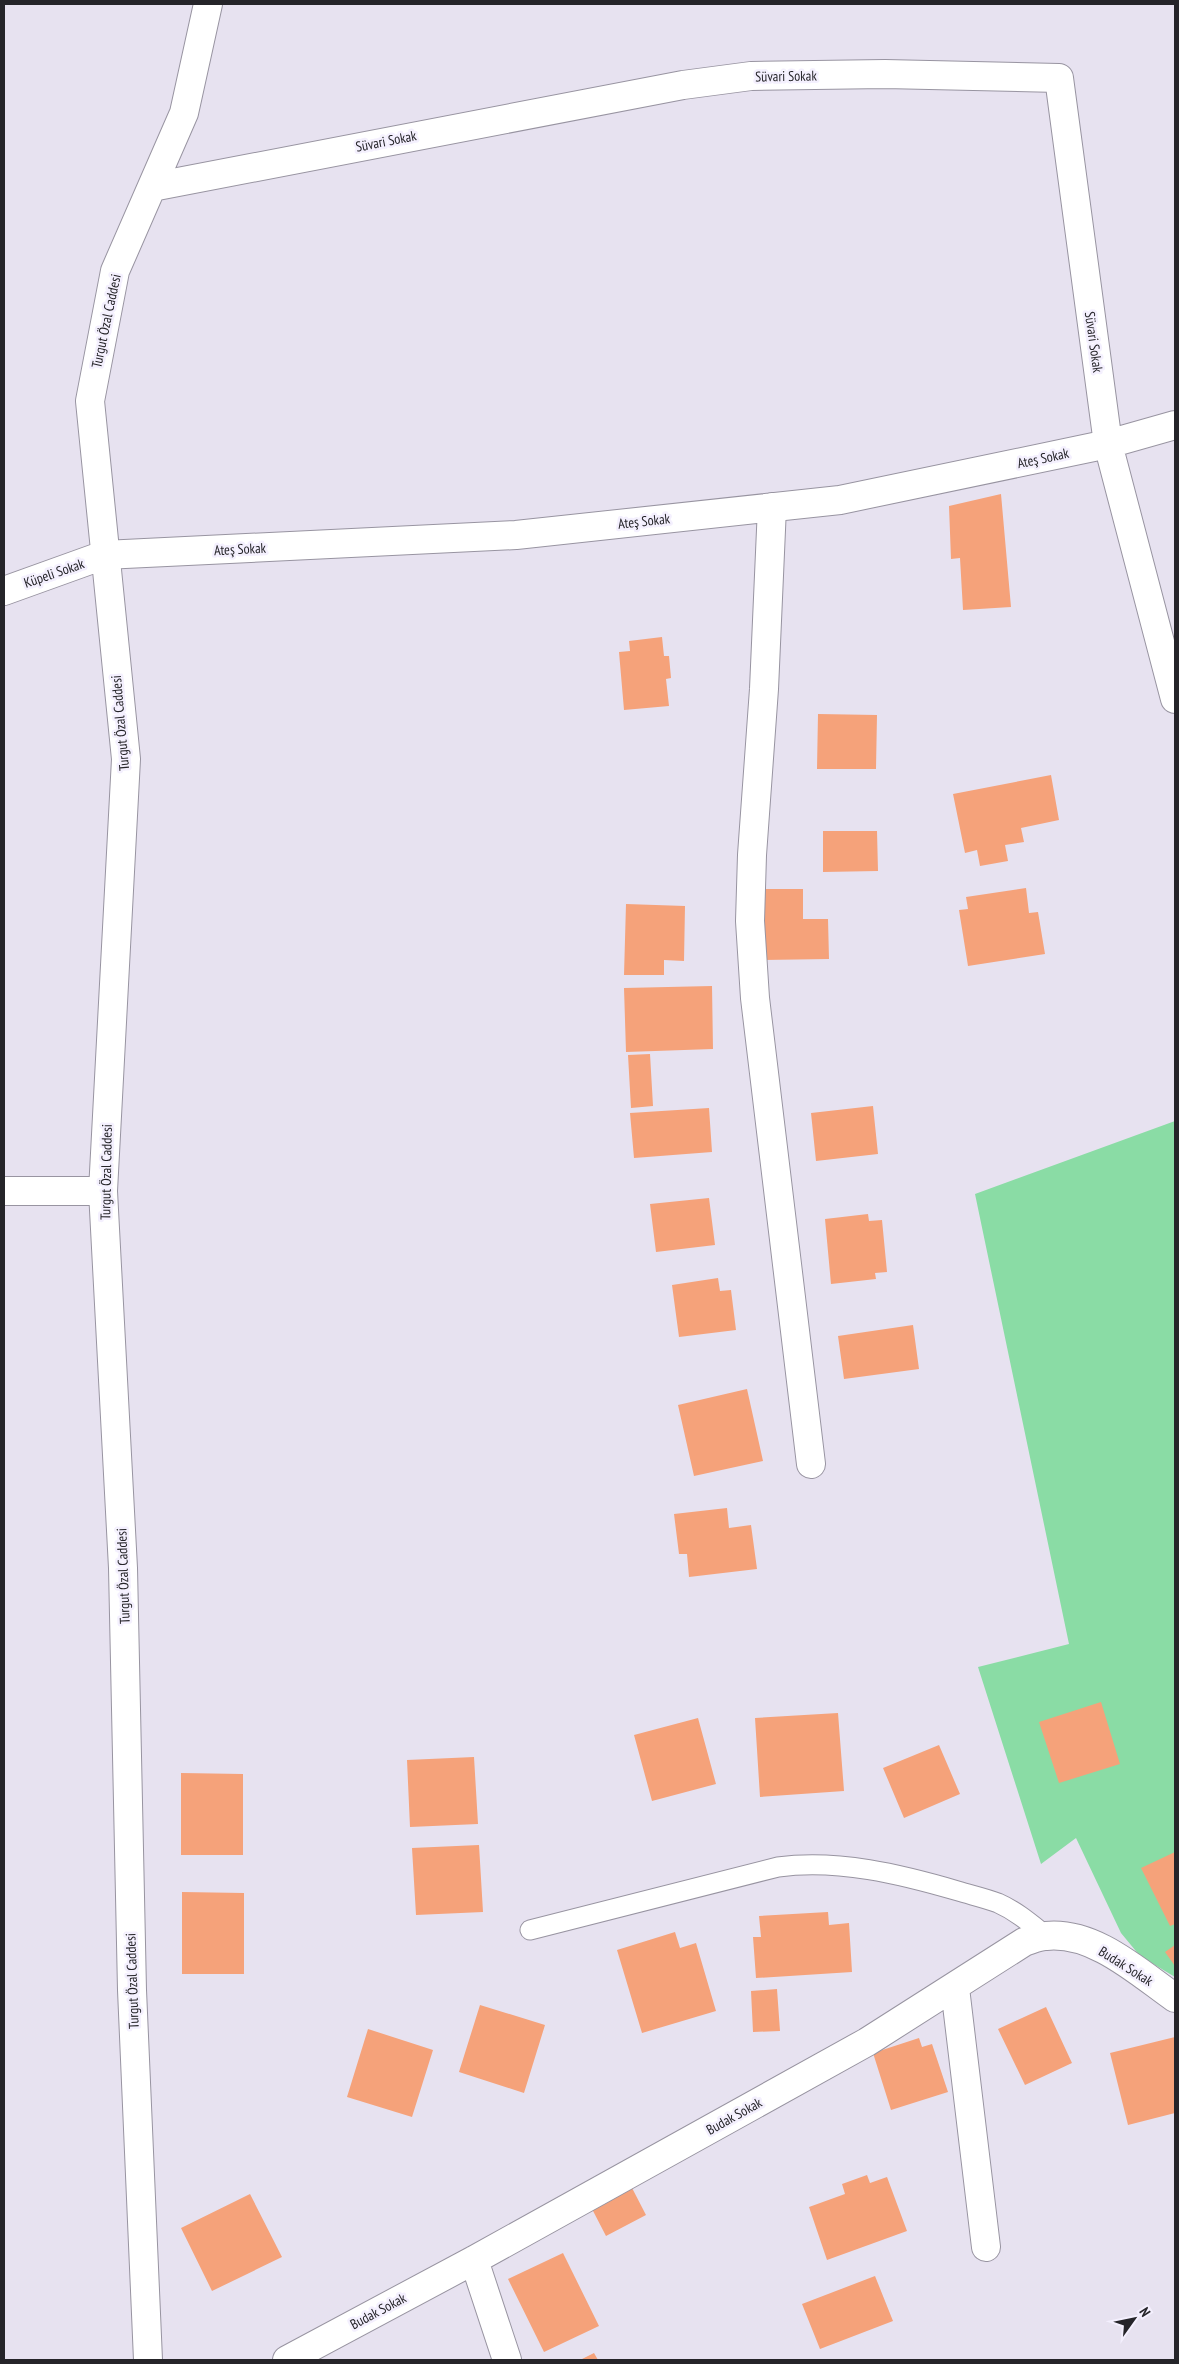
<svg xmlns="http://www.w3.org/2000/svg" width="1179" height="2364" viewBox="0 0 1179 2364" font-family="'PT Sans Narrow',sans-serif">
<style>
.green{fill:#8adca5}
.building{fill:#f5a27a}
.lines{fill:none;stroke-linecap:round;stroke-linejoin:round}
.lane-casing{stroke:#9894a1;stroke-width:21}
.street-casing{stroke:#9894a1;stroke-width:30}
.lane{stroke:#fff;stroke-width:19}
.street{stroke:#fff;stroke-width:28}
.labels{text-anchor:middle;stroke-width:5;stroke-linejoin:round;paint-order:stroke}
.street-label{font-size:14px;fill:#252429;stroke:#f4f0fe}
</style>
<rect width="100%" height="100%" fill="#e7e2f0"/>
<path class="green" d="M1175,1121v856l-35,-21 -19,-23 -45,-95 -35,26 -63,-197 91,-23 -94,-450z"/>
<path class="building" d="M1001,494l10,113 -48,3 -3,-52 -9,1 -2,-53z
M662,637l2,19h5l2,22 -5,1 3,27 -45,4 -5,-58 11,-1 -1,-10z
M818,714l59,1 -1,54h-59z
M1051,775l8,45 -38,8 3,14 -19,3 3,16 -28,5 -3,-16 -12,3 -12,-59z
M823,831h54l1,40 -55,1z
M1026,888l3,25 9,-1 7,42 -77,12 -9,-56 9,-1 -2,-12z
M762,889h41v30h25l1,40 -66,1z
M626,904l59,2 -1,55 -20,-1v15h-40z
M712,986l1,63 -87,3 -2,-64z
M650,1054l3,52 -22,2 -3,-53z
M873,1106l5,48 -62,7 -5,-48z
M709,1108l3,44 -78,6 -4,-45z
M709,1198l6,47 -59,7 -6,-48z
M868,1214l1,7 13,-1 5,52 -12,1 1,6 -45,5 -6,-65z
M718,1278l2,13 11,-1 5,40 -57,7 -7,-52z
M913,1325l6,44 -75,10 -6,-43z
M747,1389l16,72 -69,15 -16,-71z
M727,1508l2,20 22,-3 6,44 -68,8 -2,-23h-8l-5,-40z
M1101,1702l19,62 -61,19 -20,-61z
M838,1713l6,78 -84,6 -5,-79z
M698,1718l18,66 -64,17 -18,-66z
M939,1745l21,49 -56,24 -21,-50z
M474,1757l4,67 -68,3 -3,-67z
M181,1773l62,1v81h-62z
M479,1845l4,67 -67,3 -4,-67z
M1175,1852v72l-5,2 -29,-58z
M182,1892l62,1v81h-62z
M828,1912l1,13 20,-2 3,49 -96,6 -3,-41h8l-2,-21z
M675,1932l5,16 16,-5 20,68 -74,22 -25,-83z
M1175,1945v21l-10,-14z
M777,1989l3,42 -27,1 -2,-41z
M480,2005l65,20 -21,68 -65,-21z
M1046,2007l26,56 -47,22 -27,-56z
M368,2029l65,21 -21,67 -65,-20z
M1175,2037v76l-47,12 -18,-72z
M919,2038l3,9 10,-3 16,48 -57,18 -18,-57z
M867,2175l3,8 17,-6 20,54 -80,29 -18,-53 36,-13 -3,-10z
M631,2186l15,29 -40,21 -15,-29z
M250,2194l32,63 -70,34 -31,-63z
M563,2253l36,73 -55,26 -36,-73z
M875,2276l18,45 -73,28 -18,-45z
M594,2353l4,7h-18z"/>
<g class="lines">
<g class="lane-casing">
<path id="lane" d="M530,1930l248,-63c60,-8 122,7 180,24 13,4 27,7 40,12 18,8 32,20 47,32"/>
</g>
<g class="street-casing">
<path id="street" d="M152,187l531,-102 68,-9 134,-2 174,4 49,366 67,255
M772,507l-8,182 -12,166 -2,66 5,77 56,466
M4,591l100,-36 412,-20 324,-35 268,-56 67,-19
M4,1191h99
M955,1988l31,259
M474,2260l33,100
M148,2360l-16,-370 -9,-422 -20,-377 23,-432 -36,-358 25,-130 69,-158 24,-109
M287,2360l187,-100 393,-218 157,-100c7,-2 14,-6 22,-6 48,-5 92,36 129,62"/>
</g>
<use href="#lane" class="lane"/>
<use href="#street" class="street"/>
</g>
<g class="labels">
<g class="street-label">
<text transform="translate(786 76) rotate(-1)" y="5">Süvari Sokak</text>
<text transform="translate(386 141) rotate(-11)" y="5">Süvari Sokak</text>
<text transform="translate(106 321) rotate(-78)" y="5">Turgut Özal Caddesi</text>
<text transform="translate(1094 342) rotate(82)" y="5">Süvari Sokak</text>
<text transform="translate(1043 458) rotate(-12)" y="5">Ateş Sokak</text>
<text transform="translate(644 521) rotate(-6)" y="5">Ateş Sokak</text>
<text transform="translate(240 549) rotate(-3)" y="5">Ateş Sokak</text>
<text transform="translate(54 573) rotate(-19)" y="5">Küpeli Sokak</text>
<text transform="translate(120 723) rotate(-95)" y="5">Turgut Özal Caddesi</text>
<text transform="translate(106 1172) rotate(-89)" y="5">Turgut Özal Caddesi</text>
<text transform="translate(123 1576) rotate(-92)" y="5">Turgut Özal Caddesi</text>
<text transform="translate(1126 1966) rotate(32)" y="5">Budak Sokak</text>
<text transform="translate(132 1981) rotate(-92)" y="5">Turgut Özal Caddesi</text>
<text transform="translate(734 2116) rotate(-29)" y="5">Budak Sokak</text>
<text transform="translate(378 2311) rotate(-28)" y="5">Budak Sokak</text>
</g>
</g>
<rect width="1179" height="2364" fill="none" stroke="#252429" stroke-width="10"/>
<g transform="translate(1134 2319) rotate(57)" stroke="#f4f0fe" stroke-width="4" paint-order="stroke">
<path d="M0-4L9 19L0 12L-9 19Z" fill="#252429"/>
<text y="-8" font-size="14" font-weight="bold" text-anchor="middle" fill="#252429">N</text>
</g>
</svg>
